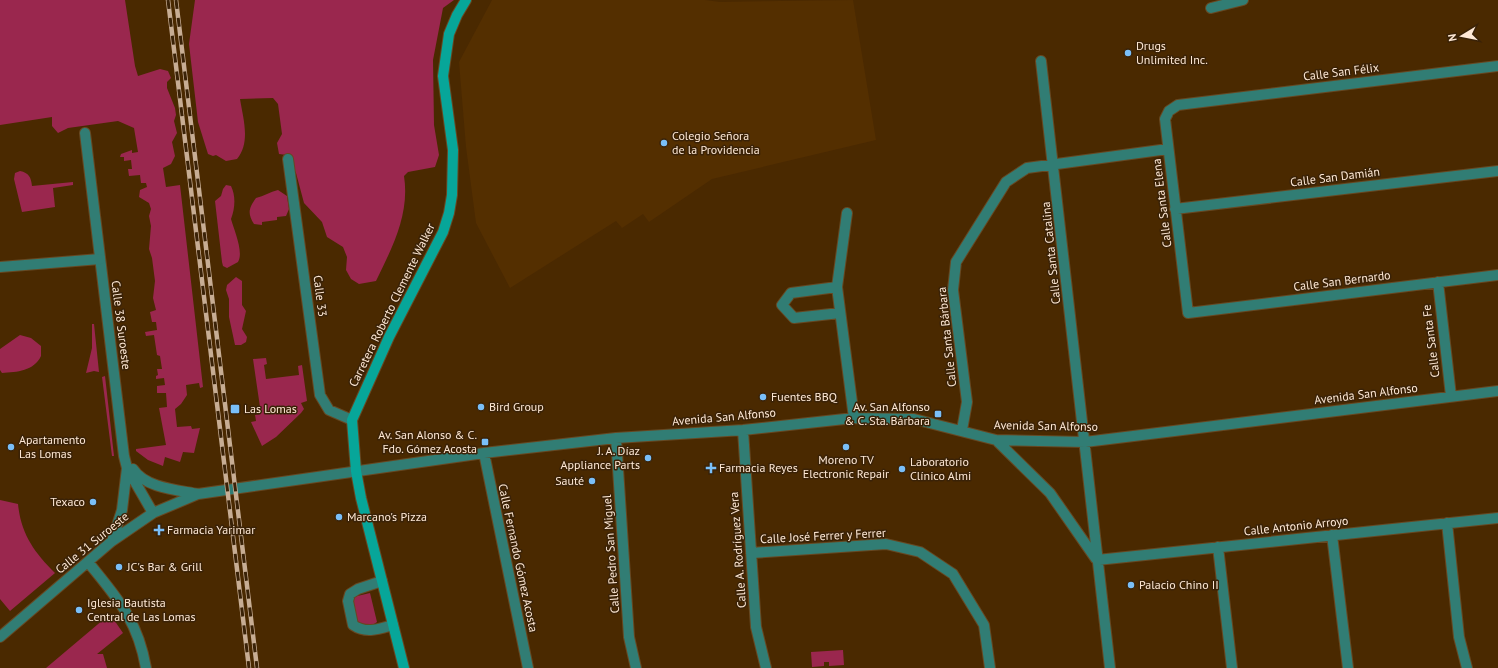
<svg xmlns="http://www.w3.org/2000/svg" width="1498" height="668" viewBox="0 0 1498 668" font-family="'PT Sans',sans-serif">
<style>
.built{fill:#542f00}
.green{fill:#9a274e}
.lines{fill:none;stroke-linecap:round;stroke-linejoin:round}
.minor-casing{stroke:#674822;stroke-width:12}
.tertiary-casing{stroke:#674822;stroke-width:12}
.secondary-casing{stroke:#674822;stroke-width:12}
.minor{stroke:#317d74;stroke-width:10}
.tertiary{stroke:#317d74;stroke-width:10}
.secondary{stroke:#07a699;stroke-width:10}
.rail-casing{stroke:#c7ad94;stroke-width:4.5}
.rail{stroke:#3a2207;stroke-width:3;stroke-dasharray:9;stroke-linecap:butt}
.poi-dot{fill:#7abff8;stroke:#3a2207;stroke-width:1.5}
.labels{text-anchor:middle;stroke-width:3;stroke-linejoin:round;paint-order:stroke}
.poi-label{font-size:12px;fill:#fee8d5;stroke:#3a2207;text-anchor:start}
.street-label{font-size:12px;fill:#fee8d5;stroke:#3a2207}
</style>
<rect width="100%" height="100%" fill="#4a2900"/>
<path class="built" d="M492,0h213l15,2 133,-2 23,140 -164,39 -63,43 -6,-8 -21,14 -6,-7 -106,67 -34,-65 -10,-76 -7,-85z"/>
<path class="green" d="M0,0h125l10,66 3,10 22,-7 8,2 3,7 -4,4v6l8,20 1,7 -2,6 3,12 -5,9 3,14 -4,8 -8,4 3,19 14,-2 23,202 -3,1 -1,-5 -13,2 1,10 -6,9 -6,5 2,18 14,-1 1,3 8,-1 -6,25 -11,-1 -3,10 -15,-5 -2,9 -15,-6 -12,-9v-2l30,-4 -7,-37 8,-1 -1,-14h-9v-7l8,-1 -1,-7 -8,1v-3l2,-1 -1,-6h5l-2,-13 -3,-1 -3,-20 -8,1 -1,-4 12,-2 -1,-8h-4l-2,-10 6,-2 -3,-12 2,-17 -3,-23 -3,-9 2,-23 -2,-10 2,-7 -2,-6 -10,-6 1,-7 7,-3 -1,-4h-5l-1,-8 -11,1 -1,-7h4l-1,-9 -7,1v-4h-4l1,-3 11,-4v3l6,-1 -4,-24 -16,-7 -50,7 -10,5 -6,-7v-9l-52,8z
M195,0h259l-11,8 -10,52 1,65 5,30 -4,12 -27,5 -4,4c6,38 -12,72 -28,105l-17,3 -8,-5 -5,-9 1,-13 -4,-10 -16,-10 -5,-15 -18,-19 -8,-30 -9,-18 -8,-1 -2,-11 5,-9 -4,-30 -5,-6 -33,1c3,19 11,43 -3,60l-11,2 -10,-6 -3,1 -5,-2 -10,-32 -9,-78z
M20,171c9,2 11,6 12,15l41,-4v3l-20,3 2,19 -33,5 -8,-33 1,-6z
M226,185l5,1c5,10 4,23 0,33 3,11 13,33 7,43l-11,6 -4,-2 -1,-4 -7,-61 6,-5 2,-7z
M278,190l9,6 2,13 -3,7 -9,1v3l-15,2v3l-8,-1c-7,-11 -5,-16 2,-26 8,-2 14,-6 22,-8z
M236,277l6,4v24l4,6 -4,18 5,8 -1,5 -5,3h-6l-6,-28v-18l-3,-9 1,-5z
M92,324h2l5,48 -5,-1 -8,2 6,-25z
M20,335l11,3 10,8v10c-7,15 -24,16 -39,17l-2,-3v-21z
M266,358l1,6 -3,1 2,14 33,-4 -1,-9 4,-1 5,36 -6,2 3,6 -3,4 -25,24 -14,9 -11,-24 5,-1 -1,-6 6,-1 -8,-55z
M105,376l9,80h-2l-10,-79z
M0,500l18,4c3,30 16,48 37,69l-45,38 -10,-12z
M370,593l7,29 -6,4 -13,-2 -5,-21v-6z
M110,614l13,19 -26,21h6l4,14h-61z
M843,650l1,15 -15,1v-4h-5v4l-12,1 -1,-15z"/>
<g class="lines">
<g class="minor-casing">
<path id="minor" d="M1211,8l32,-8
M1041,61l69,607
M1498,66l-320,39 -9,6 -4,8 23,194 310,-38
M85,133l39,323 3,12 26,45
M288,159l32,236 9,15 23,10
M1175,209l323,-38
M847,213l-10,74 17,131
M1438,282l13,114
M837,287l-46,6 -9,12 12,13 46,-5
M743,430l13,197 10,41
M962,430l5,-28 -14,-112 3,-28 50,-80 21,-14 141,-19
M616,438l13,199 7,31
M996,440l54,53 46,66
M484,453l44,215
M133,469c12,19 45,21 65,25
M1447,523l12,114 8,31
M1332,535l16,133
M112,541l10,-31 5,-42
M1218,547l14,121
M751,553l135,-9 34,8 33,22 31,51 6,43
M1097,560l401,-42
M88,562c29,36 50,58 58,106
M382,581l-24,8 -8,5 -2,7 5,24c13,9 26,4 40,0
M0,637l112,-96 41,-28 45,-19 286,-41 132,-15 127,-8 111,-12 60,1 82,21 89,2 413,-51"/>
</g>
<g class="tertiary-casing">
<path id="tertiary" d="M0,267l100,-8"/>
</g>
<g class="secondary-casing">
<path id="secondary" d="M404,668l-43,-170 -5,-27 -4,-51 37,-83 54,-105 6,-19 3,-18 1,-45 -10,-74 6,-42 8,-19 9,-15"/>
</g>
<use href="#minor" class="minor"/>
<use href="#tertiary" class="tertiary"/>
<use href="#secondary" class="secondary"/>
<g class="rail-casing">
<path id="rail" d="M168,0l81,668
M176,0l81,668"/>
</g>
<use href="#rail" class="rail"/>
</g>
<g class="poi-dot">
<circle cx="1128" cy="53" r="4"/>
<circle cx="664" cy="143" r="4"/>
<circle cx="763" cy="397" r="4"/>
<circle cx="481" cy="407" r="4"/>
<rect x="230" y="404" width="10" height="10" rx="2"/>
<rect x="934" y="410" width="8" height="8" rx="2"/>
<rect x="481" y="438" width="8" height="8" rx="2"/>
<circle cx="11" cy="447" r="4"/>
<circle cx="846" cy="447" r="4"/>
<circle cx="648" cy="458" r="4"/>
<path d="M709 462h4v4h4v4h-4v4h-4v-4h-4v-4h4z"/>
<circle cx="902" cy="469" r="4"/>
<circle cx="592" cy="481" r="4"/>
<circle cx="93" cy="502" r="4"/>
<circle cx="339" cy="517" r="4"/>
<path d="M157 524h4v4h4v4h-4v4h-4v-4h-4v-4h4z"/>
<circle cx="119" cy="567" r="4"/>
<circle cx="1131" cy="585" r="4"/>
<circle cx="79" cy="610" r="4"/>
</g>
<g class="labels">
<g class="poi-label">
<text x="1136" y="50">Drugs<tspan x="1136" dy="14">Unlimited Inc.</tspan></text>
<text x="672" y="140">Colegio Señora<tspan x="672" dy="14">de la Providencia</tspan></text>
<text x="771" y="401">Fuentes BBQ</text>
<text x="489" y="411">Bird Group</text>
<text x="930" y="411" text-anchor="end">Av. San Alfonso<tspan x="930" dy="14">&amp; C. Sta. Bárbara</tspan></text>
<text x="244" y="413">Las Lomas</text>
<text x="477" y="439" text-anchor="end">Av. San Alonso &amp; C.<tspan x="477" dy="14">Fdo. Gómez Acosta</tspan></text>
<text x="19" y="444">Apartamento<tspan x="19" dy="14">Las Lomas</tspan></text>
<text x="640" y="455" text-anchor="end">J. A. Díaz<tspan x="640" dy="14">Appliance Parts</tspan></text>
<text x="846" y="464" text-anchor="middle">Moreno TV<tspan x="846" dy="14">Electronic Repair</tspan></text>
<text x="910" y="466">Laboratorio<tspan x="910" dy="14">Clínico Almi</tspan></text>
<text x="719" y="472">Farmacia Reyes</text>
<text x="584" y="485" text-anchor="end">Sauté</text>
<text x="85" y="506" text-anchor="end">Texaco</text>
<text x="347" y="521">Marcano's Pizza</text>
<text x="167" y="534">Farmacia Yarimar</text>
<text x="127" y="571">JC's Bar &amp; Grill</text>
<text x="1139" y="589">Palacio Chino II</text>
<text x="87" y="607">Iglesia Bautista<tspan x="87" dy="14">Central de Las Lomas</tspan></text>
</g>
<g class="street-label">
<text transform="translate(1341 72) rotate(-7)" y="4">Calle San Félix</text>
<text transform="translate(1335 177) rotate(-7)" y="4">Calle San Damián</text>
<text transform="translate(1162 203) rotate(-97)" y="4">Calle Santa Elena</text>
<text transform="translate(1051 253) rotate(-96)" y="4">Calle Santa Catalina</text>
<text transform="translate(1342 281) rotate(-7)" y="4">Calle San Bernardo</text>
<text transform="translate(320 296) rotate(83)" y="4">Calle 33</text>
<text transform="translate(392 305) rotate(-64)" y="4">Carretera Roberto Clemente Walker</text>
<text transform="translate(121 325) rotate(83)" y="4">Calle 38 Suroeste</text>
<text transform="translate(947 337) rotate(-96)" y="4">Calle Santa Bárbara</text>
<text transform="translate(1431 341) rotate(-97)" y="4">Calle Santa Fe</text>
<text transform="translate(1366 394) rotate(-7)" y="4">Avenida San Alfonso</text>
<text transform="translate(724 417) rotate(-5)" y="4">Avenida San Alfonso</text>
<text transform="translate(1046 426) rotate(1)" y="4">Avenida San Alfonso</text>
<text transform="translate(1296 526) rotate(-6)" y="4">Calle Antonio Arroyo</text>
<text transform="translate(823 536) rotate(-3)" y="4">Calle José Ferrer y Ferrer</text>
<text transform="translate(92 543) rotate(-39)" y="4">Calle 31 Suroeste</text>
<text transform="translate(738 550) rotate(-94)" y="4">Calle A. Rodríguez Vera</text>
<text transform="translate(611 554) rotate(-94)" y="4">Calle Pedro San Miguel</text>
<text transform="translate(518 558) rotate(78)" y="4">Calle Fernando Gómez Acosta</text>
</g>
</g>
<g transform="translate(1462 36) rotate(260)" stroke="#3a2207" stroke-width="3" paint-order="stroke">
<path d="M0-3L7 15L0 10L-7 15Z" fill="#fee8d5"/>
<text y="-6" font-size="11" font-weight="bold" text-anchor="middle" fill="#fee8d5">N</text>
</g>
</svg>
